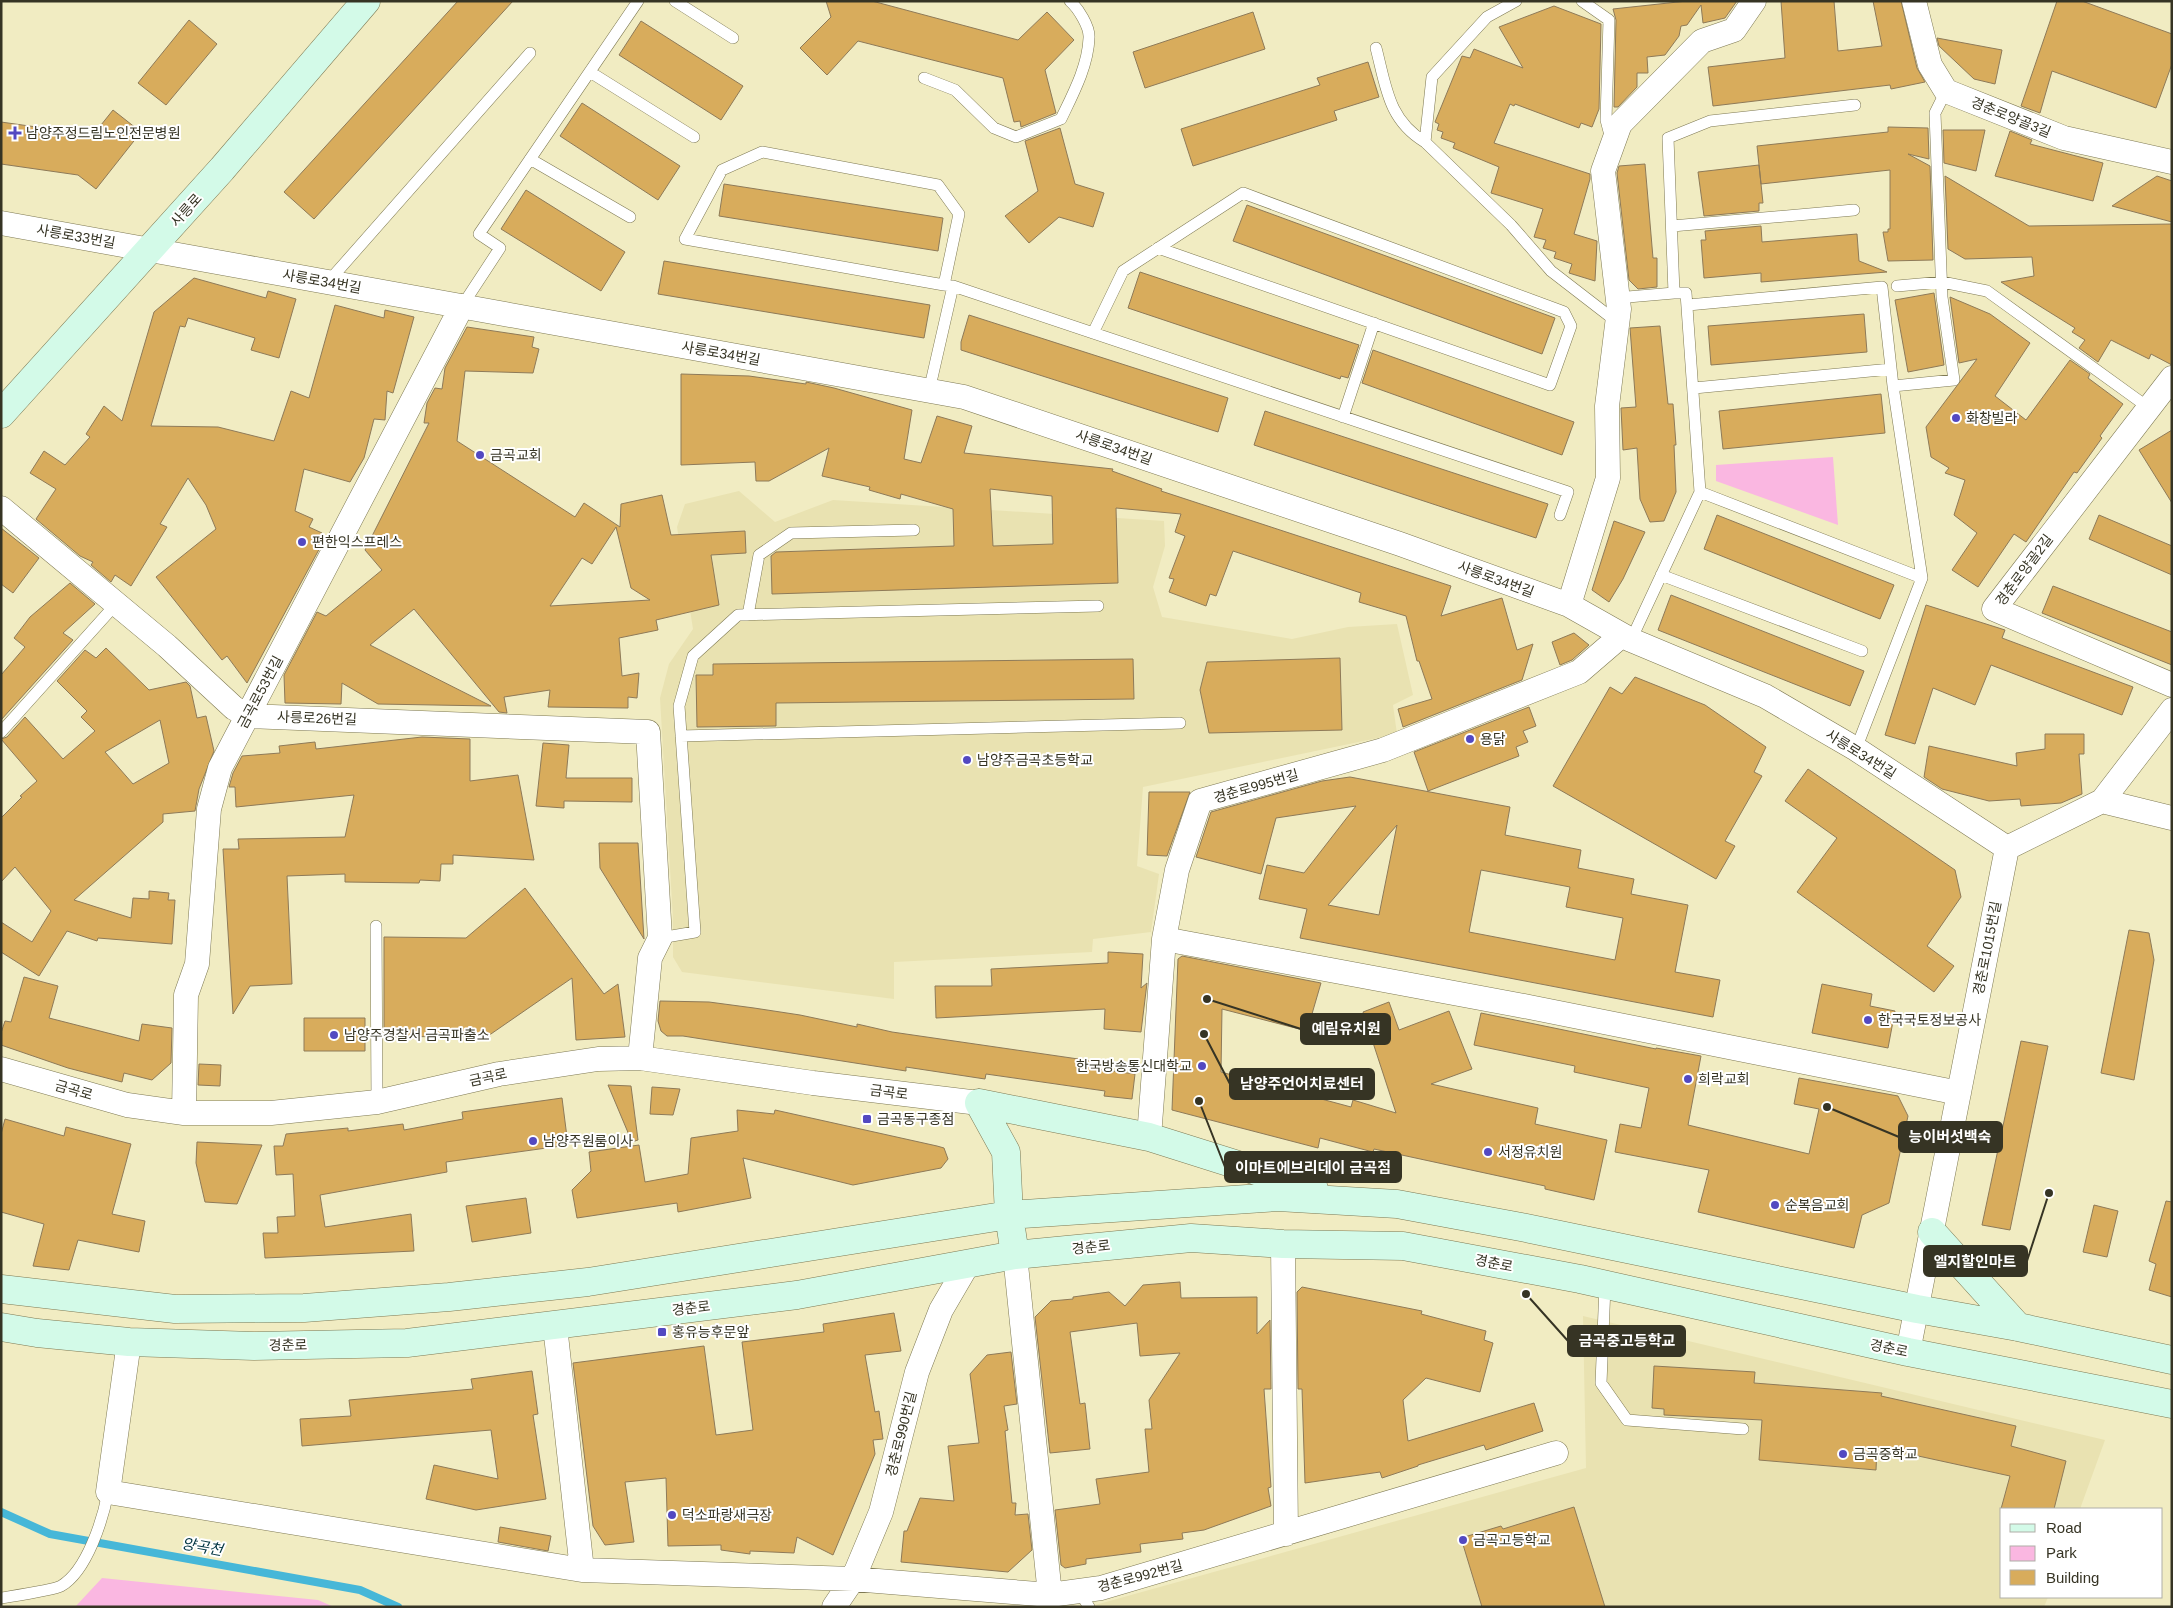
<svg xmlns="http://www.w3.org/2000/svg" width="2173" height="1608" viewBox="0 0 2173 1608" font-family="Arial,'Noto Sans KR',sans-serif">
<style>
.built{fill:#e9e2b1}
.green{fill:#fab7e1}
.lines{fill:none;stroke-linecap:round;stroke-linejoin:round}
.stream{stroke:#46b7d8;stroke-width:8}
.building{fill:#d8ac5c;stroke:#8e7a58;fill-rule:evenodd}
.lane-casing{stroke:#7e7953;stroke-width:12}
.street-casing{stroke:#7e7953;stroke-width:25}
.secondary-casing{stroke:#7e7953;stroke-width:29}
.lane{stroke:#fff;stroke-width:11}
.street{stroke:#fff;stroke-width:24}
.secondary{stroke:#d3fae8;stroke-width:28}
.poi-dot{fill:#5349c1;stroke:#fff;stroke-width:2}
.labels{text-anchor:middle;stroke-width:4;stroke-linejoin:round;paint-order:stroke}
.street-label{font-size:14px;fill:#363424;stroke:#fff}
.poi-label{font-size:14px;fill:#363424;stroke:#fff;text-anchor:start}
.water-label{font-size:15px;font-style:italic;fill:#003341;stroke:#fff}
.leader{fill:none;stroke:#363424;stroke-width:2}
.callout-dot{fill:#363424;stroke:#fff;stroke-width:2}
.callout{fill:#363424;stroke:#363424;stroke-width:2}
.callout-label{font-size:15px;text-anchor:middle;font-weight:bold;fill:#fff}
</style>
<rect width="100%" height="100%" fill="#f1ecc2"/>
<path class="built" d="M739,491l36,31 58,-22 331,21 1,25 -12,41 9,30 130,22 56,-12 49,-3 16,71 -20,10 4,29 -254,53 -6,79 22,8 -8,58 -58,7 -1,13 -198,10v37l-212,-27 -9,-15v-38l-13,-221 9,-34 24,-35 -16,-102 8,-23z
M1583,1316l522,124 -25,69h-78v88h46l-4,10h-956l498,-139z"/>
<path class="green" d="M1833,457l5,68 -122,-44v-16z
M102,1578l216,22 16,7h-259z"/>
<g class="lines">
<path class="stream" d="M1,1512l49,22 310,56 38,17"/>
</g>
<path class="building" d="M458,1h55l-199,218 -30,-27z
M826,1h46l146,39 29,-28 27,28 -29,30 11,43 -35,14 -1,-6 -6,1 -11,-44 -145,-37 -31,34 -27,-27 31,-31z
M1687,1h50l-12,17 -22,5 -2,-18 -14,20 -6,1 -2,10 -14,19 -18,2 1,16h-11v14l-19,20h-4l2,-87 -3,-11z
M1781,1h53l4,50 44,-5 -9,-45h28l16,67 8,14 -34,7 -1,-4 -177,21 -5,-39 77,-9z
M2057,1h25l90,33v30l-16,44 -104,-37 -12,42 -19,-7z
M1554,6l47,18 -2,85 -7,18 -11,-4 -2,5 -64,-24 -1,2 -4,-2 -16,39 96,31v5l-16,55 23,7 -2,40 -26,-8 3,-9 -18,-6 2,-6 -13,-4 3,-8 -12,-3 9,-28 -52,-16 8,-26 -46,-19 2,-5 -14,-5 2,-6 -6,-2 2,-6 -4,-2 27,-66 8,2 4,-9 49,19 -24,-41z
M1253,12l12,37 -120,39 -12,-36z
M189,20l28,24 -51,61 -28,-22z
M641,21l102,65 -22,34 -102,-65z
M1937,38l65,12 -7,34 -21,-5 -35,-33z
M1368,62l11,35 -45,14 3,9 -144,46 -12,-37 139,-44 -3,-7z
M582,103l98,63 -22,34 -98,-64z
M113,110l28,22 -45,57 -18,-14 -77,-11v-42l92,13z
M1888,127l40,1 1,31 -21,-5 22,12 3,94 -45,1 -5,-29h5v-3h2v-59l-129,14 -4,-38 131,-14z
M1060,128l15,56 29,9 -11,34 -34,-10 -30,26 -24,-27 33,-25 -13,-50z
M1943,130h42l-9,41 -32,-8z
M2010,131l22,9 -2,4 73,19 -10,38 -98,-25z
M1645,164l8,94h4v29l-19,2 -9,-9 -12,-107 2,-7z
M1759,165l4,38h-4v8l-55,5 -6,-44z
M1945,176l84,50 143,-2v141l-21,-11 -2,5 -38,-19 -13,22 -19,-14 6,-8 -13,-8 3,-4 -74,-46 33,-6 -2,-19 -67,2 -17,-10z
M2157,176l15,5v41l-60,-16z
M724,184l219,34 -5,33 -219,-35z
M526,190l99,62 -24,39 -100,-62z
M1247,205l308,113 -13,36 -309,-113z
M1761,226l1,16 95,-8 2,27 28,11 -126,10v-9l-57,5 -3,-38h5l-1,-9z
M664,261l266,44 -6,33 -266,-44z
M1140,272l219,73 -11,33 -7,-2 -1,3 -212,-71z
M194,278l72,20 2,-7 28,8 -17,59 -28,-8 4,-12 -67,-20 -3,9 -5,-1 -29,100 67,1 56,14 17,-50 18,7 26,-93 49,13 1,-8 29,7 -21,76 -6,-2 -2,29 -11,-1 -10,39 -14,24 -46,-13 -9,42 18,8 -4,8 13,6 -3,7 4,2 -76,141 -20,-27 -5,4 -66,-83 60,-48 -10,-24 -18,-27 -28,46 7,3 -36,59 -16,-11 -4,7 -20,-17 2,-3 -13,-6 -44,-37 20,-30 -26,-16 14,-22 21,14 25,-28 -4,-3 18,-28 18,15 32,-109z
M1934,293l10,72 -36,7 -13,-72z
M1950,297l40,17 40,29 -35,53 31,24 44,-60 20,14 -2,4 35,26 -23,32 2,2 -25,35 -3,-1 -48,70 -12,-8 -36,53 -26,-17 25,-37 -23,-18 11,-35 -20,-7 4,-5 -18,-11 -5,-30 51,-68 -18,4z
M1864,314l3,38 -156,13 -3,-39z
M969,315l259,83 -10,34 -257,-82v-8z
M1660,326l8,78h5l3,41h-2l2,47 -12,29 -14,1 -10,-23 -3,-51 -14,2 -2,-42 15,-1 -6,-79z
M467,327l67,10 -2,10 7,2 -6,24 -68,-2 -8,70 118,76 9,-14 36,24 1,-23 41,-9 9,40 74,-4 1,22 -35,2 8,50 -63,15 2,10 -39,8 3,38 17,-3 -2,25 -9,-1v11l-80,-1 2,-17 -46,7 3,16 -8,-1 -85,-103 -44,36 121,61 -113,-2 -36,-21 -1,21 -56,-1 -1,-28 33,-63 9,4 56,-46 -17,-20 64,-127h-5l3,-20 8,-15 7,1 3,-21zM616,527l15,61 19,12 -100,6 32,-48 10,6z
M1373,350l201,72 -12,33 -200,-72z
M681,374l68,2 57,8v-2l28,6 78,22 -8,49 17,4 16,-47 35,10 -8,27 149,16 -1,2 50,18 -1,2 290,95 -10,30 61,-18 15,52 16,-6 -11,36 -119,47 -5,-18 34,-10 -13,-38h-2l-11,-45 -47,-14 2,-9 -128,-42 -17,45 -6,-2 -4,12 -37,-14 5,-13 -5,-1 16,-42 -10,-4 6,-18 -65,-6 2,75 -346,11 -1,-38 5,-4 178,-6 -1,-37 -52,-15 -1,5 -31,-9 1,-3 -48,-11 7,-28 -60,33h-13l-1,-19 -74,3zM990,489l62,7 1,48 -60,2z
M1881,394l4,39 -162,16 -4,-38z
M1265,411l283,93 -12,34 -282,-93z
M2172,430v73l-33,-53z
M1717,515l177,70 -14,34 -176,-70z
M2099,515l73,31v29l-83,-36z
M1614,521l31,11 -22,47 -14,23 -17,-12z
M1,528l38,30 -26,35 -12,-9z
M70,583l25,21 -32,29 10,7 -72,80v-45l24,-28 -11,-9 16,-21z
M2053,586l119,46v33l-130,-52z
M1671,595l193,76 -14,35 -192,-76z
M1926,605l79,25 -3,8 131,49 -11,28 -131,-50 -16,40 -42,-17 -18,56 -30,-9z
M1574,633l15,12 -17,15 -12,5 -8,-23z
M106,648l43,42 37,-8 4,4 7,32 9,-2 8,35 -15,38 -4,22 -32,3v8l-89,78 57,18 2,-20 16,1v-8l20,2 -1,7h7l-3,44 -74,-6 -1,3 -30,-10 -28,45 -38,-24v-30l31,20 19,-31 -36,-44 -14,15v-64l21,-21 -2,-1 17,-15 -36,-42 6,-2 18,-20 38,42 32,-28 -14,-14 6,-6 -30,-30 28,-31 11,8zM160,720l9,43 -36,21 -28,-32z
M1340,658l2,72 -133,3 -9,-43 7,-28z
M1133,659l1,40 -358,4v23l-79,1 -1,-52h17v-11z
M1635,677l70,28 61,42 -12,25 8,4 -37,65 10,5 -19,33 -163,-93 57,-99 12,7z
M1529,707l7,19 -13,5 5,11 -12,5 3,9 -91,35 -14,-39z
M2045,734h39v20h-5l3,40 -21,9 -40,3 -1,-7 -31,2 -47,-12 -18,-12 5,-31 88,20 -1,-13 29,-4z
M422,737l48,2v42l48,-6 16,85 -81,-5v9h-12l-1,17 -20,-1 -1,3 -74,-1v-8l-58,2 5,108 -42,2 -17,28 -10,-165h16l-1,-10 107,-2 9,-42 -118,12 -1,-20h-6l4,-14 9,-17 38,-3 -1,-7 36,-4 1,7z
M543,743l26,2 -3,33h66v24l-68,-1v7l-28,-2z
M1808,769l147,101 6,27 -34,49 27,20 -20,26 -137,-100 40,-54 -52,-37z
M1350,777l160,30 -5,28 76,15 -3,18 56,11 -3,15 57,11 -13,67 45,8 -7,37 -413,-79 7,-29 -48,-10 8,-34 37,8 52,-67 -80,12 -15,56 -65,-17 15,-45 111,-31zM1397,825l-18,90 -51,-10zM1481,870l89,17 -4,20 57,11 -8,42 -146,-28z
M1149,792h41l-23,64 -20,-1z
M599,843h39l6,96 -44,-71z
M525,888l79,106 14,-10 7,53 -49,3 -4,-62 -84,58 -104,1v-100l82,1z
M2129,930l20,3 5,27 -20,120 -33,-7z
M1108,952l35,2 -2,34 6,-5 -6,49 -37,-3 1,-20 -169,9 -1,-32h57l-1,-17 117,-6z
M1182,956l139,27 -14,48 -85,-22 -1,63 130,35 2,-7 43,13 -33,-101 26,-10 10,28 50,-19 23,58 -41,15 107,24 -3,16 72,16 -13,60 -49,-11v-3l-171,-37 -1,3 -53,-14 -2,10 -146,-38 6,-151z
M24,977l34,9 -9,32 90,23 3,-17 30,4 -1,35 -19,17 -28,-7 -2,9 -54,-14 -67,-23v-12l4,-12 6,1z
M1822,984l50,10 -2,12 25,5 -7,37 -76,-15z
M660,1001l49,1 45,6 46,7 57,12v-3l35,8 207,30 -1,7 37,5 -3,25 -28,-3 1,-5 -119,-17 -1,5 -79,-12v4l-223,-35h-16l-6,-5 -3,-10z
M1481,1013l175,36v-1l45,8 -13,69 121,29 10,-45 -25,-5 5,-26 99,18 10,20 -19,87 -27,12 -8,33 -156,-36 11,-42 -94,-18 5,-28 21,4 8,-40 -75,-16 1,-6 -101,-21z
M304,1018h61v33h-61z
M2021,1041l27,5 -38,184 -28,-5z
M199,1064l22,1 -1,21 -22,-1z
M608,1085l23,1 7,54 -6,2z
M652,1087l28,2 -7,26 -23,-1z
M562,1098l6,47 -122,17 1,10 -127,23 5,32 86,-13 3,37 -149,7 -2,-25h15l-1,-16 18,-1 -2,-42 -17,1 -2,-29h9l3,-12 62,-6v3l55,-7 1,6 59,-11 -1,-7z
M737,1110l37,4 1,-4 162,36 7,2 4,11 -7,9 -88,17 -110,-27 8,40 -73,14 -1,-9 -100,15 -5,-28 19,-19 -2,-19 50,-7 6,37 43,-8 3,-36 47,-7z
M5,1119l59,17 2,-9 65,17 -19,70 33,7 -6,31 -61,-12 -9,30 -36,-4 11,-42 -43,-12v-78z
M197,1142l65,3 -25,59 -32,-2 -9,-39z
M526,1198l5,35 -59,9 -6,-36z
M2166,1201l6,1v95l-23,-7 7,-26 -7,-3z
M2094,1205l24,6 -11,46 -24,-5z
M1180,1282l1,16 76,-1v37l13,-14 1,69h-7l7,98 -3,1 3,18 -67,24 -22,3 1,6 -43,5 1,8 -55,7v5l-21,4 -4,-3 -6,-55 45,-6 -4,-25 53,-7 -4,-43h7l-3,-29 31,-47 -40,3 -3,-33 -67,9 10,72 5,-1 5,46 -40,4 -15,-136 16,-16 22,-2v-2l36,-5 16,14 18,-21z
M1302,1287l120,24 -1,3 65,17 -2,9 9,3 -13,49 -54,-14 -23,22 5,41 126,-38 9,28 -57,19 -2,-5 -66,20v1l-36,12 -2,-6 -75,11 -3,-94h-4l-1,-97z
M894,1313l7,38 -36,4 10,57 4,-1 4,28 -10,1 2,14 -42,101 -36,-18 -3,16 -44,-2v3l-29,-4v-5l-53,1 -2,-68 -41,4 9,60 -29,3 -12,-19 -20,-163 131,-17 12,89 37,-5 -11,-88 82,-10 -1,-8z
M1011,1352l6,52 -13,2 4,24 -3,1 7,72h4l-1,12 13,-1 4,36 -24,22 -107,-10 3,-31h3l13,-33 34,3 -6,-55 31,-3 -9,-69 17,-19z
M1654,1366l101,6 -1,11 128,10 -1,3 135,30 -5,20 55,15 -12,48h-53l9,-33 -133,-29 -1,23 -117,-10 3,-40 -98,-5v-6l-12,-1z
M532,1371l6,43 -5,1 13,84 -70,11 -50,-11 8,-34 64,14 -7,-49 -189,16 -2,-27 51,-3 -2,-16 124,-11 -2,-10z
M1574,1507l31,100h-123l-21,-69 40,-12 2,3z
M500,1527l51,9 -3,15 -50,-9z"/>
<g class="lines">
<g class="lane-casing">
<path id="lane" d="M675,1l58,37
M1516,1l-29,16 -55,60 -7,65 86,83 40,46 66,51
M1582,1l27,19 -3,100 5,19
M1376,48c10,38 12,72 49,94
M590,72l104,65
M924,78l31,12 39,38 22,9 45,-18c12,-25 27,-53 28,-81 1,-11 -11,-30 -19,-37
M530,159l100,58
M1672,226l182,-16
M328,282l202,-229
M953,286l615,206 -8,23
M1897,286l45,-4 45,9 162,117
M1616,298l58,-5
M1688,305l194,-18 11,99 29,192 -66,171
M462,306l38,-58 -21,-14 159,-233
M1093,333l30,-62 120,-78 321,119 7,14 -21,59 -392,-137
M1893,386l61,-6 -12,-83 -7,-184 11,-22
M1694,388l197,-19
M929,391l24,-105 -9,-1 -259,-46 37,-69 40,-18 176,33 21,29 -15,71
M1343,417l31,-94
M1700,492l222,86
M1661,575l201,76
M748,615l11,-60 32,-22 123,-3
M1631,640l69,-148 -14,-199h-12l-6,-155 42,-17 145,-16
M1,732l115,-128
M681,736l499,-13
M376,926l1,176
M660,938l35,-6 -16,-226 14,-50 45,-41 360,-9
M1605,1286l-4,97 26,37 116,9
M1079,1591l10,16
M1,1598c12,-2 53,-8 60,-12 26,-15 42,-67 47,-94"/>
</g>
<g class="street-casing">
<path id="street" d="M1914,1l16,64 16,26 118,47 108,24
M1,223l963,174 436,147 169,61 62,35 134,56 91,53 151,99
M2172,378l-178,231 178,76
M1,508l166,138 67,62 14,8 400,16 12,206 -10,20 -10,100
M1569,605l39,-127 -1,-72 12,-97 -16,-138 17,-47 82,-83 32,-11 20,-29
M2102,801l70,17
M2007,848l95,-47 70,-91
M1164,939l365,68 430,86
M1,1069l126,36 57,8h87l106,-11 122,-28 99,-15 42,-1 173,25 166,20
M184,1113l2,-118 11,-31 12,-155 11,-41 242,-462
M1149,1137l15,-198 13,-69 23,-69 183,-51 196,-78 43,-37
M1283,1244l3,290
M1015,1255l35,340 51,-7 455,-135
M555,1326l27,244
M129,1342l-21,150 474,78 271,9 197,16
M1908,1352l99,-504
M834,1607l19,-28 28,-67 36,-140 24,-62 28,-48"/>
</g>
<g class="secondary-casing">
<path id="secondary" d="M1,414l221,-245 144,-168
M979,1103l170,34 165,52
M979,1103l27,49 3,63 6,40
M1932,1232l86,95
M1,1289l174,20 129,-1 145,-11 139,-15 421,-67 269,-18 119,7 124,23 396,82 101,18 154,33
M1,1327l36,6 92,9 125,4 153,-3 390,-48 218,-40 176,-17 92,6 120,2 177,33 328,73 264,52"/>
</g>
<use href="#lane" class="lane"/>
<use href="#street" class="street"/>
<use href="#secondary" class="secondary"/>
</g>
<g class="poi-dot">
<path d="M12.5 125.5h5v5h5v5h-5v5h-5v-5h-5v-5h5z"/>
<circle cx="1956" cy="418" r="5"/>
<circle cx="480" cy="455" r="5"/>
<circle cx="302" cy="542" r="5"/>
<circle cx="1470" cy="739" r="5"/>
<circle cx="967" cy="760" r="5"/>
<circle cx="1868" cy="1020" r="5"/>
<circle cx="334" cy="1035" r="5"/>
<circle cx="1202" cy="1066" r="5"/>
<circle cx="1688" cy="1079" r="5"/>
<rect x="862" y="1114" width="10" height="10" rx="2.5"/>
<circle cx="533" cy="1141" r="5"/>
<circle cx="1488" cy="1152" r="5"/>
<circle cx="1775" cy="1205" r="5"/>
<rect x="657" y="1327" width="10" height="10" rx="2.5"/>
<circle cx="1843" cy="1454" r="5"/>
<circle cx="672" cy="1515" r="5"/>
<circle cx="1463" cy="1540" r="5"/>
</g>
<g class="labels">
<g class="street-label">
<text transform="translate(2011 117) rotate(22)" y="5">경춘로양골3길</text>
<text transform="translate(186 210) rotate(-48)" y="5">사릉로</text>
<text transform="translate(76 236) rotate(10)" y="5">사릉로33번길</text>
<text transform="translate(322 281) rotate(10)" y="5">사릉로34번길</text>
<text transform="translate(721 353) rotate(10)" y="5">사릉로34번길</text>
<text transform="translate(1114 447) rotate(19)" y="5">사릉로34번길</text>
<text transform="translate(2024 570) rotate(-53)" y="5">경춘로양골2길</text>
<text transform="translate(1496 579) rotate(20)" y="5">사릉로34번길</text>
<text transform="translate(260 692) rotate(-62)" y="5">금곡로53번길</text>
<text transform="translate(317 718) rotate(2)" y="5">사릉로26번길</text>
<text transform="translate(1861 754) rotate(32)" y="5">사릉로34번길</text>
<text transform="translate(1256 786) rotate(-16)" y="5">경춘로995번길</text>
<text transform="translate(1987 948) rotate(-79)" y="5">경춘로1015번길</text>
<text transform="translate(488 1077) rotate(-12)" y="5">금곡로</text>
<text transform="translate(74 1090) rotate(16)" y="5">금곡로</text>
<text transform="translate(889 1092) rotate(7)" y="5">금곡로</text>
<text transform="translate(1091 1247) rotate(-6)" y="5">경춘로</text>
<text transform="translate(1494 1263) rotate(11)" y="5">경춘로</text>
<text transform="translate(691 1308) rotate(-7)" y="5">경춘로</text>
<text transform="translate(288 1345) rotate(-1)" y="5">경춘로</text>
<text transform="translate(1889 1348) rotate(12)" y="5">경춘로</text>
<text transform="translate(901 1434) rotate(-76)" y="5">경춘로990번길</text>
<text transform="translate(1140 1576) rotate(-15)" y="5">경춘로992번길</text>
</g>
<g class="poi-label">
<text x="26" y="138">남양주정드림노인전문병원</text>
<text x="1966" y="423">화창빌라</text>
<text x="490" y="460">금곡교회</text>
<text x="312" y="547">편한익스프레스</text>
<text x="1480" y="744">용닭</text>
<text x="977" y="765">남양주금곡초등학교</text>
<text x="1878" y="1025">한국국토정보공사</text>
<text x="344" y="1040">남양주경찰서 금곡파출소</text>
<text x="1192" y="1071" text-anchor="end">한국방송통신대학교</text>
<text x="1698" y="1084">희락교회</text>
<text x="877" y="1124">금곡동구종점</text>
<text x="543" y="1146">남양주원룸이사</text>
<text x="1498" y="1157">서정유치원</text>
<text x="1785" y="1210">순복음교회</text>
<text x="672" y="1337">홍유능후문앞</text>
<text x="1853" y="1459">금곡중학교</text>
<text x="682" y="1520">덕소파랑새극장</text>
<text x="1473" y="1545">금곡고등학교</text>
</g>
<g class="water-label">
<text transform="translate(202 1547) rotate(10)" y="5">양곡천</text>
</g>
</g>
<path class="leader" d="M1207 999L1301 1029M1204 1034L1230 1084M1827 1107L1899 1137M1199 1101L1225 1167M2049 1193L2027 1261M1526 1294L1568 1341"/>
<g class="callout-dot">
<circle cx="1207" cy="999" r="5"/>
<circle cx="1204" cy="1034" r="5"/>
<circle cx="1827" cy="1107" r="5"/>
<circle cx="1199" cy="1101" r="5"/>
<circle cx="2049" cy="1193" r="5"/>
<circle cx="1526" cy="1294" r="5"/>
</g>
<g class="callout">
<rect x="1301" y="1014" width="89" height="30" rx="5"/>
<rect x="1230" y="1069" width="144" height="30" rx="5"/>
<rect x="1899" y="1122" width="103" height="30" rx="5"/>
<rect x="1225" y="1152" width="176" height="30" rx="5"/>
<rect x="1924" y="1246" width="103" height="30" rx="5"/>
<rect x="1568" y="1326" width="117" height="30" rx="5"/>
</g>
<g class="callout-label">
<text x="1346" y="1034">예림유치원</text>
<text x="1302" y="1089">남양주언어치료센터</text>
<text x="1950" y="1142">능이버섯백숙</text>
<text x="1313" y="1173">이마트에브리데이 금곡점</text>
<text x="1975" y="1267">엘지할인마트</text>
<text x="1627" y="1346">금곡중고등학교</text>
</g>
<rect width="2173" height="1608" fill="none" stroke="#363424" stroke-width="5"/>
<rect x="2000" y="1508" width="162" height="90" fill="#ffffff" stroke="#afaea7"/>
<rect x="2010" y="1524" width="25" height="8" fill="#d3fae8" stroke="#afaea7"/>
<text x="2046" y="1533" font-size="15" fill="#363424">Road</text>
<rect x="2010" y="1546" width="25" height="15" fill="#fab7e1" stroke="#afaea7"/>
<text x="2046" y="1558" font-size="15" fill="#363424">Park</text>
<rect x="2010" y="1570" width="25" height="15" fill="#d8ac5c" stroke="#afaea7"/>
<text x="2046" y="1583" font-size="15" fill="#363424">Building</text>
</svg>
